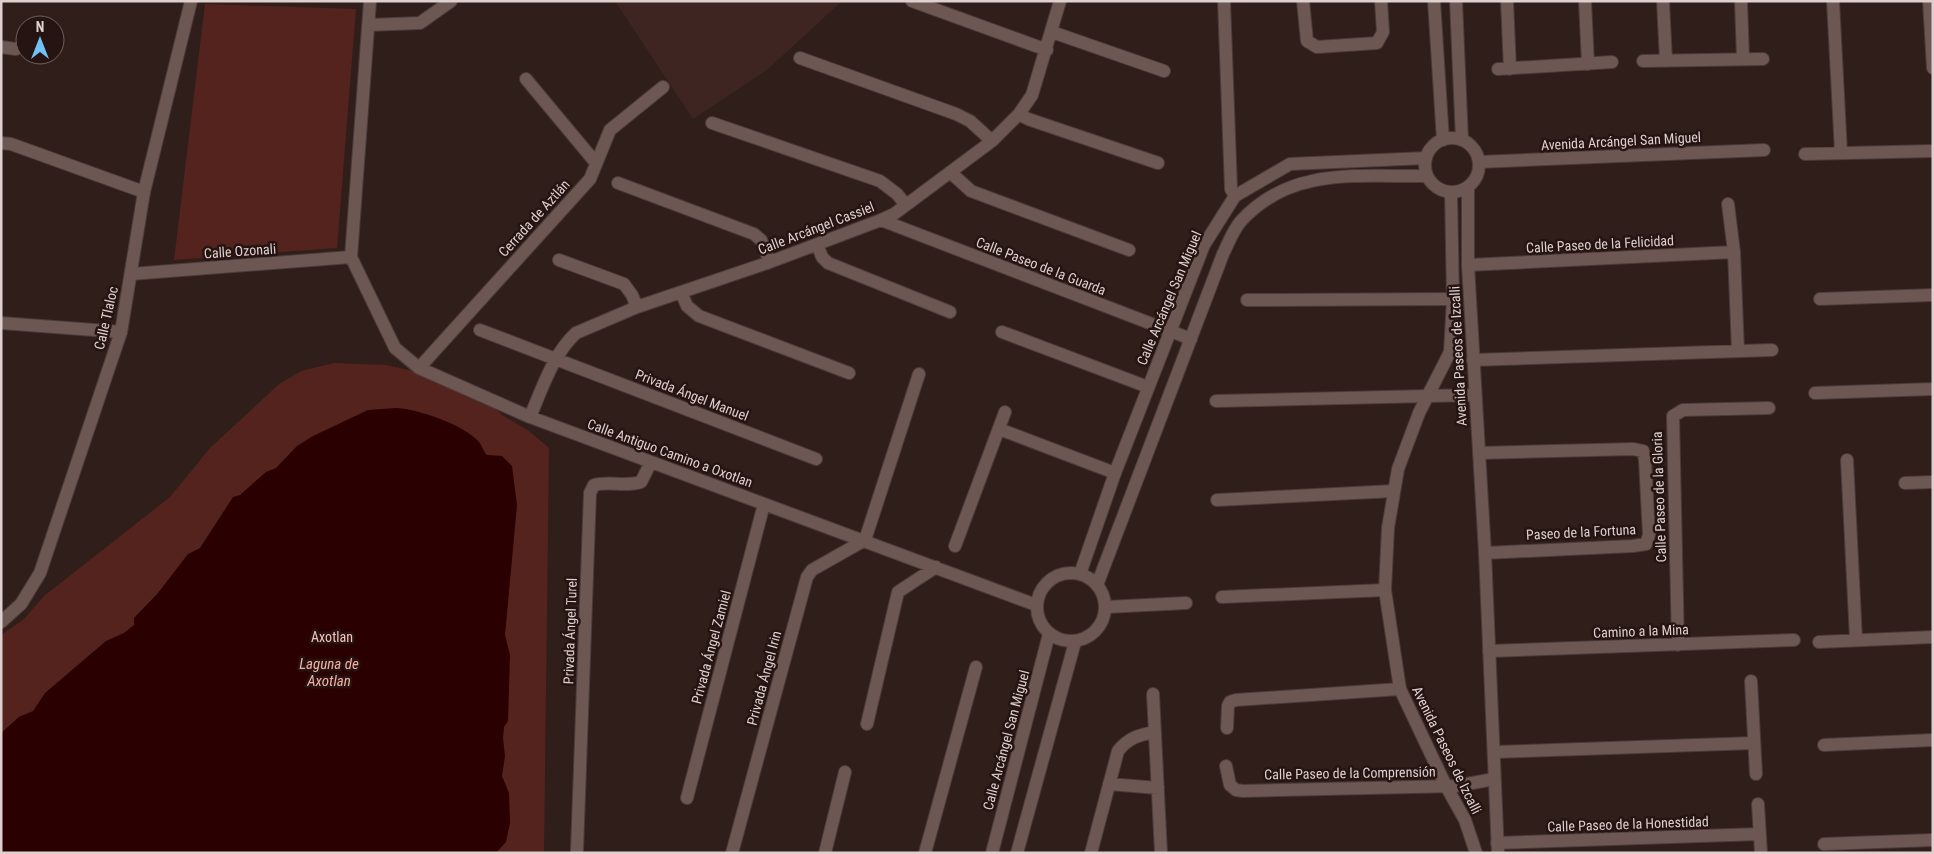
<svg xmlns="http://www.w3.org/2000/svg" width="1934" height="854" viewBox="0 0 1934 854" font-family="'Roboto Condensed',sans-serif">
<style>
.built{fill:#3f2521}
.green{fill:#54231d}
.water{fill:#2b0000}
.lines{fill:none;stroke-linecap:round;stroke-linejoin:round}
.minor-casing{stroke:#4b3b3a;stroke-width:14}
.tertiary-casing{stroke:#4b3b3a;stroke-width:14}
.minor{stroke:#6d5753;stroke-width:12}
.tertiary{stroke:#6d5753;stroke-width:12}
.labels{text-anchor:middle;stroke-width:5;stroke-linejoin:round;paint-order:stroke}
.street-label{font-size:14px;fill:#ddd0ce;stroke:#261412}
.park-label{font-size:14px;fill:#fac2b9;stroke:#261412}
.water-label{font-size:15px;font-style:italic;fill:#f8afa3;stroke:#261412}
</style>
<rect width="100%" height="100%" fill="#301e1b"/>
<path class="built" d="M615,1h227l-74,68 -75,50z"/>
<path class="green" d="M205,4l151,5 -19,239 -163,12z
M334,363l52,2 51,11 44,19 21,20 27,16 20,17 -5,405h-543v-218l22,-15 21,-24 126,-99 40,-49 68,-63 23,-14z"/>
<path class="water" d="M396,408c22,1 69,17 83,34 3,3 4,9 8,13l15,1 10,10 5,39 -12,130 5,20 -2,66 -4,6 -1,11 2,18 -3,20 7,17 1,30 -4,19 -10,11h-495v-120l18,-16 14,-6 12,-18 61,-52 18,-8 10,-8v-7l24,-25 30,-39 12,-6 33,-51 7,-2 26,-23 10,-4 21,-22 16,-10 55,-26z"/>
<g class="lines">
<g class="minor-casing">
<path id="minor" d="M370,1l-19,256 44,91 24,20 111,49 506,188
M912,1l135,49
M1224,1l7,188 4,7
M1303,1l4,40 10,6 60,-4 6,-11 -2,-31
M1507,1l3,68
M1585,1l3,63
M1663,1l3,60
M1741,1l2,58
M1833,1l8,151
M1929,1l4,67
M368,25l52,-2 31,-22
M1052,32l112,39
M1,47l15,2
M800,58l156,56 14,7 22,20
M1643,61l120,-2
M1498,69l114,-7
M526,79l70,84
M1019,114l9,5 130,44
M712,123l168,58 17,13 9,11
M1,143l10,1 133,48
M1805,154l128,-3
M1479,162l285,-12
M950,172l21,19 158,59
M618,183l136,51 7,6 9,22
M1728,204l6,48 4,99
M881,220l310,119
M817,244l5,13 6,6 122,49
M559,260l65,24 8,11 5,12
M1468,265l266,-13
M131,274l220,-17
M681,292l6,14 12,10 150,57
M1820,299l113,-4
M1247,300l206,-1
M1,323l120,9
M480,330l336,129
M1002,332l146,55
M1473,360l299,-10
M419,368l171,-189 20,-49 53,-43
M1815,393l118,-4
M1216,401l212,-5
M530,417c12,-28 23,-63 46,-84l61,-26 133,-45 111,-42 13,-6 98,-73 27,-27 13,-19 28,-94
M999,429l116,44
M1479,453l154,-4 10,2 2,9 4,75 -3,9 -13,2 -148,7
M1847,460l9,179
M1905,483l28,-1
M1217,500l177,-9
M955,546l50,-134
M1222,597l163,-7
M1106,607l80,-4
M1819,642l114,-5
M1678,645l-5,-229 10,-6 86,-2
M1489,651l305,-11
M1751,681l5,93
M1153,694l8,159
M867,724l31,-132 38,-25
M1227,728l1,-22 2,-4 6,-2 164,-11
M1824,745l109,-5
M1494,752l260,-9
M1226,766l4,19 6,5 7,1 213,-5 38,-7
M1109,784l49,4
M687,798l77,-294
M1758,804l3,49
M1497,843l263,-9
M1824,844l109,-4
M577,850l13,-357 4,-8c15,-4 32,2 47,-3l10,-20
M732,853l75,-276 5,-7 53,-30 54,-166
M825,853l20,-81
M925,853l51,-186
M1091,853l27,-102c10,-13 21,-16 36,-19"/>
</g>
<g class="tertiary-casing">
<path id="tertiary" d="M1434,1l9,139
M1456,1l6,139
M1425 165a27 27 0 1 1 54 0a27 27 0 1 1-54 0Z
M1468,187v78l17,288 13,300
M1451,192l2,107 -3,53 -31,61 -21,56 -10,59 -3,62 15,99 46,97 19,34 11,33
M1428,396l46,-1
M1037 607a34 34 0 1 1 68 0a34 34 0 1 1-68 0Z
M1080,574l35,-101 89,-228 31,-49 55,-32 136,-6
M1097,585l126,-331c5,-10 10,-24 18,-33 50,-55 119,-44 186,-45
M1,622l20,-18 19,-31 81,-241 23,-140 47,-191
M992,853l57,-219
M1017,853l58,-211"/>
</g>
<use href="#minor" class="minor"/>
<use href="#tertiary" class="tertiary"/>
</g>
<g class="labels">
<g class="street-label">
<text transform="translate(1621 141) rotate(-3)" y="5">Avenida Arcángel San Miguel</text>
<text transform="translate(534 218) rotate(-48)" y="5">Cerrada de Aztlán</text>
<text transform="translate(816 228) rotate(-21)" y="5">Calle Arcángel Cassiel</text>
<text transform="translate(1600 244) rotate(-3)" y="5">Calle Paseo de la Felicidad</text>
<text transform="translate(240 251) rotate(-4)" y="5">Calle Ozonali</text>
<text transform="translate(1041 266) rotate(21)" y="5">Calle Paseo de la Guarda</text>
<text transform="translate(1169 298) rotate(-67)" y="5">Calle Arcángel San Miguel</text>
<text transform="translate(106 318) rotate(-77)" y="5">Calle Tlaloc</text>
<text transform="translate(1458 356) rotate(-93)" y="5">Avenida Paseos de Izcalli</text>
<text transform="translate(692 395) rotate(21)" y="5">Privada Ángel Manuel</text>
<text transform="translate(670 453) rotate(20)" y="5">Calle Antiguo Camino a Oxotlan</text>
<text transform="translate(1659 497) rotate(-92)" y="5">Calle Paseo de la Gloria</text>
<text transform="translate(1581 532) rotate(-3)" y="5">Paseo de la Fortuna</text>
<text transform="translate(570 631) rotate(-88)" y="5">Privada Ángel Turel</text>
<text transform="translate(1641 631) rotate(-2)" y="5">Camino a la Mina</text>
<text transform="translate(711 647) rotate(-75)" y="5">Privada Ángel Zamiel</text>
<text transform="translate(764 678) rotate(-75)" y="5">Privada Ángel Irin</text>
<text transform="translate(1006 740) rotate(-75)" y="5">Calle Arcángel San Miguel</text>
<text transform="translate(1447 750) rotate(64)" y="5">Avenida Paseos de Izcalli</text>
<text transform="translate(1350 773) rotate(-1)" y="5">Calle Paseo de la Comprensión</text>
<text transform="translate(1628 824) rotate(-2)" y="5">Calle Paseo de la Honestidad</text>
</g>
<g class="park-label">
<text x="332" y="642">Axotlan</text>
</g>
<g class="water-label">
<text x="329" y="669">Laguna de<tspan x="329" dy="17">Axotlan</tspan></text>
</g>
</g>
<rect width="1934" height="854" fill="none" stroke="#ddd0ce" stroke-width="5"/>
<g transform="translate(40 40)"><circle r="24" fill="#261412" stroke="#6f5f5d"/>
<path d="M0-4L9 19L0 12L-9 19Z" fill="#72c1f5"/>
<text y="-8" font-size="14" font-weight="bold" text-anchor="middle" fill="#ddd0ce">N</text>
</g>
</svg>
